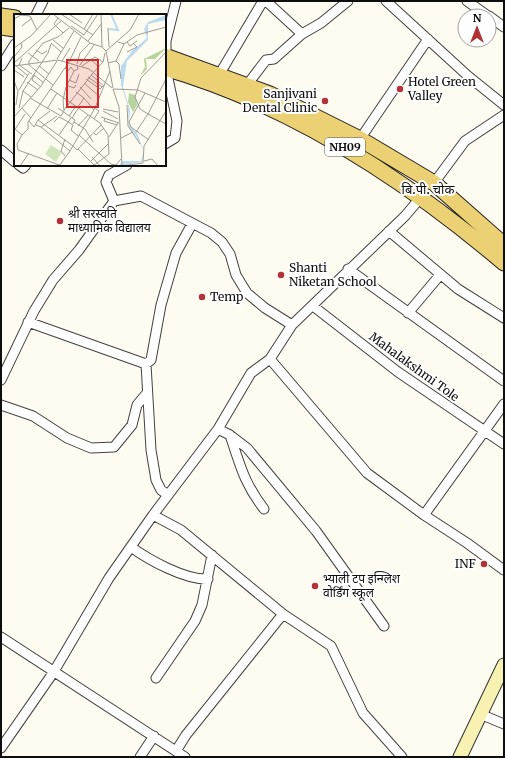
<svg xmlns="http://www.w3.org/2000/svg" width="505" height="758" viewBox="0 0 505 758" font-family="Merriweather,'Noto Sans Devanagari',serif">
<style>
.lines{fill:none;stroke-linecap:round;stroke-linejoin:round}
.street-casing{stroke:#414141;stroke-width:11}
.secondary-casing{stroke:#303030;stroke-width:15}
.primary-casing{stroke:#1f1f1f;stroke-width:17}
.street{stroke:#fff;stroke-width:9}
.secondary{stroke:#f7f1b2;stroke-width:13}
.primary{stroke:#ebd173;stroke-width:15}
.poi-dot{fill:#b13336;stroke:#fff;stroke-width:1.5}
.labels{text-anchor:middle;stroke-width:4;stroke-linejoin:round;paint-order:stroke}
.shield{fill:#fff;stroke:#565656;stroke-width:1}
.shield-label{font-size:11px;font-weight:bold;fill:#0e0e0e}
.poi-label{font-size:12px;fill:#0e0e0e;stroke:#fff;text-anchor:start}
.street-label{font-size:12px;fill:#0e0e0e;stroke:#fff}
.neighbourhood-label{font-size:13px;fill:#0e0e0e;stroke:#fff}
.inset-river{fill:none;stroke:#badbf0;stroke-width:2}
.inset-road{fill:none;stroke:#9e9c96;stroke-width:1}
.view{fill:#d62828;fill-opacity:0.15;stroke:#d62828;stroke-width:2}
.inset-edge{fill:none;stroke:#0e0e0e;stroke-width:2}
</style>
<rect width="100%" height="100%" fill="#fefbf1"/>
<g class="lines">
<g class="street-casing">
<path id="street" d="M266,1l36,33
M386,1l82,75 36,29
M467,1l21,15
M36,15l7,-14
M489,16l15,11
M166,56v-15l10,-40
M1,66l14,-22
M219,75l44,-74
M247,85l19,-25 8,-1 28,-25 19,-11 27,-22
M360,139l68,-100
M165,144l10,-6 2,-17 -11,-52
M1,150l14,12
M19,165l4,3 3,-3
M434,183l31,-42 39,-26
M114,201l27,-5 70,37 11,9 8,12 6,21 11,18 18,15 27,17
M389,231l69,58 46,29
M348,269l156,112
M313,306l85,66 106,72
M408,313l32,-38
M28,322l118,42 5,-4 10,-55 15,-52 16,-29
M270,359l97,114 57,42 43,28 37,27
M146,364l5,86 5,30 5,10 7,5
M1,380l33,-69 19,-31 26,-30 35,-49 -8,-19 3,-7 18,-10
M1,405l32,11 34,22 24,10 23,-1 18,-22 5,-20 10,-12
M218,429l12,6 17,13 69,83 68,95
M230,435c10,30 14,48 34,74
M153,515l28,15 102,84 -97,121 -10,16
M424,515l80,-111
M131,547c18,13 54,33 77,32
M283,614l48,32 32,67 39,44
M1,637l184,120
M156,678l39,-57 7,-16 10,-50
M480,714l24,10
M1,748l52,-75 56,-95 44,-63 65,-86 33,-56 19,-14 22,-34 113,-109 16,-19
M140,757l14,-21"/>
</g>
<g class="secondary-casing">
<path id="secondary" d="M460,757l44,-92"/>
</g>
<g class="primary-casing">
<path id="primary" d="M1,16l14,2
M1,27l14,2
M165,56l105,38 90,45 74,44 70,62
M165,68c127,37 239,110 339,195"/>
</g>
<use href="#street" class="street"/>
<use href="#secondary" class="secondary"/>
<use href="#primary" class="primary"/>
</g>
<g class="poi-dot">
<circle cx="400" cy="89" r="4"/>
<circle cx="325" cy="101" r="4"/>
<circle cx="60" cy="221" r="4"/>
<circle cx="281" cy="275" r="4"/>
<circle cx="202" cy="297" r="4"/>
<circle cx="484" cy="564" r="4"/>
<circle cx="315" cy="586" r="4"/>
</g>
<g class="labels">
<rect class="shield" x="325" y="138" width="40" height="18" rx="3"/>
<g class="shield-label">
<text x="345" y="151">NH09</text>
</g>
<g class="poi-label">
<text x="408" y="86">Hotel Green<tspan x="408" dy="14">Valley</tspan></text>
<text x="317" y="98" text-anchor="end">Sanjivani<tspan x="317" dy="14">Dental Clinic</tspan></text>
<text x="68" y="218">श्री सरस्वति<tspan x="68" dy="14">माध्यामिक विद्यालय</tspan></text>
<text x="289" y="272">Shanti<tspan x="289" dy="14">Niketan School</tspan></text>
<text x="210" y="301">Temp</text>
<text x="476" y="568" text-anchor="end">INF</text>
<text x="323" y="583">भ्याली टप इन्ग्लिश<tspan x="323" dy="14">वोर्डिंग स्कूल</tspan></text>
</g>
<g class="street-label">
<text transform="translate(414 367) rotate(36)" y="4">Mahalakshmi Tole</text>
</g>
<g class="neighbourhood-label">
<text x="428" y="194">बि.पी. चोक</text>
</g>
</g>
<g transform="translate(14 14)">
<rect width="152" height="152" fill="#fefbf1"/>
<path d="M37,131l11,7 -6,10 -11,-8z" fill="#d1e5bd"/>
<path d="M152,34l-11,11h-9l1,10 -7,7 5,-9 -1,-8zM115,79l6,2 2,10 -4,7 -5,-10z" fill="#b5d49e"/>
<path d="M152,1v5l-18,4v16l-21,21 -4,26 7,23 -1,15 8,8 7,18 -2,11 -24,4 5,-5h18l3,-10 -8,-15 -7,-8 -1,-22 -7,-21v-19l11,-15 15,-13 -3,-9 4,-7z" fill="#badbf0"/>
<path class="inset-river" d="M95,15l9,1 -7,-16"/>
<path class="inset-road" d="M39,0l37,29 12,4M47,0l32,21M55,0l13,9M87,0l1,33 4,4 7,37M44,4l-4,6 9,9M0,5l7,-4 9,1 7,14M8,12l10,-8M57,12l13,9 14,-21M94,14l1,19M70,15l9,-15M39,26l10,8M74,27l14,-18M104,28l6,2 13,-9 29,-8M113,28l3,4 7,-5M37,29l10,9M0,34l18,-13 19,-21M22,36l6,4 5,-3M92,37l24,-21 9,-16M113,38l10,-5 -3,-3M14,39l11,8M0,43l8,-10 -1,-4M8,44l-3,7 13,9M43,45l17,-28M76,45l9,8M44,46l31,9 23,19M48,47l8,-13M102,47l3,3 2,15M0,49l47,-42M94,49l8,-2 8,-17M63,50l3,-11 10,-10M1,51l12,10M66,51l14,-20M0,52l44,-6M25,52l10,8M68,52l13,-9 8,5M51,54l3,3 3,-4 3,4M0,56l10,7M80,58l9,-10 2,-9M20,61l-2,5 9,7M20,61l10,8M77,61l13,11M74,63l14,10M72,65l14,10 3,-3M152,65l-18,35 18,10M55,66l7,3 3,-9M0,67l4,10 -2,14M13,68l11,8M70,69l16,14M39,71l-24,-20v-4l14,-18 15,-6 11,-9M52,71l8,3 2,-3M66,73l11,12M37,75l49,34 8,12 1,19 -16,12M99,75l6,18 3,59M99,75l25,1 28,12M5,76l10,-17M62,78l8,6 -6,9M131,79l-16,29 2,5 18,13M17,83l-8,-6 25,-38 3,-9M16,84l31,18 3,-5 -1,-11 3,-13 8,-16 4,-2 -1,-4M70,84l10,12M113,91l1,21 12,18M5,94l4,-17M8,94l9,10M44,94l14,10M33,95l10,-16M89,95l15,3M50,96l29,-37M89,97l15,8M55,102l7,-10M0,103l27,-31 16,-25M87,103l18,6M91,104l-1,3 13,4M80,105l5,-8 -4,-3M24,106l35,26M15,107l5,6 4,-7 12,-9M40,108l5,-5 4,2 10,6 -2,5 7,6M60,108l11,7 8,13M59,110l2,-4 -3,-2 7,-11M22,111l5,2 16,-11M64,112l10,-11M27,113l29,24M0,114l8,7 6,-6v-7l41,-60 12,-25M0,117l11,-17M122,118l12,-18 -8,-5 -5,-12 6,-19 25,-26M80,119l2,2 8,-7M8,121l-5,9 1,6 44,16M45,121l12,-17M65,121l32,29 5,1 5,-6M95,123l9,-14M107,124l12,-6M51,125l-4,12 4,5M59,132l4,4 24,-25M64,135l16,16M78,143l8,9M130,147l8,-2 6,7M76,148l19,-19M6,152l9,-13M45,152l11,-15 25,-43 15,-37M108,152l21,-3 1,-17 22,-35"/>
<path class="view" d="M53,46h31v47h-31z"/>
<rect width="152" height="152" class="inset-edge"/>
</g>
<rect width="505" height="758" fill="none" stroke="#0e0e0e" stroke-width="4"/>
<g transform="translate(477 28)"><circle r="19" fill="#ffffff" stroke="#9f9f9f"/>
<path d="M0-3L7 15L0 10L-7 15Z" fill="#b13336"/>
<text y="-6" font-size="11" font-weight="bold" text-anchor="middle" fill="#0e0e0e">N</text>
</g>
</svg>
